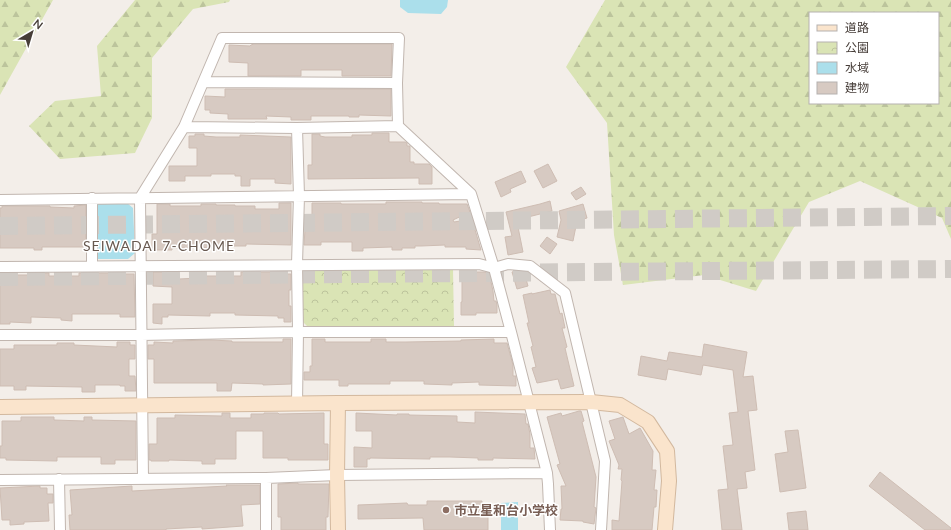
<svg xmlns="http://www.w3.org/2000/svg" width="951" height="530" viewBox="0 0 951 530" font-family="Lato,'Noto Sans JP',sans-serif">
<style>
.forest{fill:url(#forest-firs);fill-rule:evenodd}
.park{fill:url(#park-crowns)}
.water{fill:#abdfeb}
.building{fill:#d7cac2;stroke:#cebdb3}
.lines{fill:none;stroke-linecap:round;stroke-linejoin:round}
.highway-tunnel{stroke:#d0cbc6;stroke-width:18;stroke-dasharray:18 9;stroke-linecap:butt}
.street-casing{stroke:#c1b6af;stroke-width:12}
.secondary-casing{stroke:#d2b89e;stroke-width:16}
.street{stroke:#fff;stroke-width:10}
.secondary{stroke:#fae4cc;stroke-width:14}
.education-dot{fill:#8d6e63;stroke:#fff;stroke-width:1.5}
.labels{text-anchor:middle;stroke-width:3;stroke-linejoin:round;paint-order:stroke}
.education-label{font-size:13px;font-weight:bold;fill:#785e54;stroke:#fff;text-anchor:start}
.neighbourhood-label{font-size:14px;letter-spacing:1px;fill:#685950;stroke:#fff}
</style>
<defs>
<pattern id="forest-firs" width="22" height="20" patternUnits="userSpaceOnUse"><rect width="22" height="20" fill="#dae4b5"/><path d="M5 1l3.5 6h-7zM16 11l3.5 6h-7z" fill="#bcc49c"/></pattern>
<pattern id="park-crowns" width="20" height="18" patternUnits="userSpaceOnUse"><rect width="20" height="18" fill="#dae4b5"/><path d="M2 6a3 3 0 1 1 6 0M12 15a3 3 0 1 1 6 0" fill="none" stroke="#bcc49c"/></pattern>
</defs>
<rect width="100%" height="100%" fill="#f3eee9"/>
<path class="forest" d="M0,0h53l-53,95z
M135,0h95l-1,2 -36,7 -41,49v60l-17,35 -75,6 -31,-33 26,-25 46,-5 -4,-50z
M605,0h346v239l-9,-21 -82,-37 -51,21 -53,89 -52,-16 -81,10 -9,-50 -7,-112 -41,-56zM810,13h128v90h-128z"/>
<path class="park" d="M308,269h145l1,57 -145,2 -6,-6v-47z"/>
<path class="water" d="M400,0h48l-1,7 -6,7 -33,-1 -8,-6z
M127,203l6,5 2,45 -7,6h-32v-55z
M518,502v28h-17v-27z"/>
<path class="building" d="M254,44h138l-1,32h-49v-6h-41v6h-53v-13l-19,-1v-17l21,1 1,-1z
M225,89h166v27l-32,-1v2h-10v-1h-38v4h-20v-3l-25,-1 1,3h-39v-5l-18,-1v-3h-5v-14l20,1z
M372,133h17v9h16l2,1v3h3v16h4v2h15l3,3v17h-13v-6l-111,1v-14h4v-31h8v2l5,1h27v-2h20z
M195,134h9v2l12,1h24v-2l51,2v47l-16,-1v-4h-25v7h-9v-10h-6v-2h-24v2h-26v5h-16v-15h28v-18h-8v-12h6z
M548,164l9,17 -14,7 -9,-17z
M521,171l5,11 -16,7 1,3 -10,5 -6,-15z
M581,187l5,7 -10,6 -5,-7z
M550,201l2,10 -24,6v2l-11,3 6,30 -15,3 -3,-18 7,-1 -6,-24 34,-8z
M386,202h36v1h17v1h28l3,8 -17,8 1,2 18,-3v4h1l8,27 -15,-1v-2h-21v-2l-24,1h-6v2h-13v2h-10v-3l-29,1v3h-11v-9h-31v3h-17l1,-16h7v-26h29v1h45z
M279,203h12v42l-45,-1v2h-31v2l-21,-1v1h-22v2h-20v-16h5v-30h13v2h31v-2h15v1h19v1h20v3h24z
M583,204l4,14 -10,3 -4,20 -16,-4 4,-17 -2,-9z
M86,205v42h-44v3h-8v-2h-34v-40h2v-2h48v1l24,1v-2z
M547,237l10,7 -7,10 -10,-8z
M476,270v2h8l5,1 4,18 1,10h2l1,4v8h-21v2h-15v-13h1v-31z
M515,271l9,1 4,14 -11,3 -5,-17z
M153,272h14v2h12v5l20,-1v-2h42v-4h38l1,2h11v16h-2v16h2v16h-7v-4h-6v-2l-43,-1v-2h-25v3l-42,-1v2h-6v7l-9,-1v-19h19v-17l-19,-1z
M38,273h11v3h30v-3h37v1h18l1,43h-15v-3h-48v7l-11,-1v-2l-30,-1v6l-21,-1v2h-10v-47h14v-2h24z
M550,290l1,4h4l5,20 2,-1 3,15h-3l5,19 -2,1 9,38 -13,3 -3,-10 -21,4 -5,-15 4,-1 -5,-20 2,-1 -6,-23h2l-6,-28 9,-2v1z
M283,339h8v45l-28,1v-1l-31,-1 -1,8h-14v-8h-63v-24h-6v-14h6v-3l19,1v-2l38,-1 21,1v1h51z
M312,339h13v3h46v-3h15v3h20l55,-1v-1l33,-1v4h13l6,22v11h3v10l-37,-1v-3l-27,1v2l-28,-1v-3h-34v3h-42v2h-9v-6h-35v-8h6v-6h2z
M117,342h13v3h5v14h-6v17h6l1,15h-11v-5h-5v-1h-25v7h-13v-5l-56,-1v4h-12v-4h-14v-37h14v-4h43v-2h17v2l43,2z
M704,344l43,8 -4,25 10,-1 4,34 -9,1 7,59 -10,2 2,16 -10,1 5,41h-20l-4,-40 10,-1 -5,-43 10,-1 -4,-32 9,-1 -5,-42 -30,-5 -2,10 -33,-6 -2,11 -28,-5 3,-19 26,5 2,-9 33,5z
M579,411h2l3,10 -2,1 14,55 -2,30 2,1 -2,16 -11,-2v-1l-23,-1 1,-11h1l-1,-23h5l-9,-21 3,-1 -13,-47 14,-4 1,3z
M475,412l50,2 1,10h2l2,10v14h4l1,11 -42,-1v2h-15v-2l-28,-1h-20v2l-60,-1v1h-3v8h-13v-20l18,1v-17h-16v-18l41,2v-1h12v1l48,1v6l18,1z
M222,413h8v5h21v-4h13v-1h14l1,1 45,-1v31h4v16h-40v-2h-25v-27h-27v28h-21v5h-13v-3l-33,-1v1h-18v-1h-2v-16h8v-26h18v-3l47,1z
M21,417h33v3l30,1v-4h8v3l44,1v39h-21v4h-14v-7h-44v4l-51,-1v-2h-6v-12h2v-25h19z
M623,417l6,17 11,-6 13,23 -1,19h4l-2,20h3l-1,17h-2l-2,23h-40v-10l7,1 3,-40 -1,-1 1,-11h-4l1,-4 -10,-24 6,-2 -6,-18z
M798,430l8,58 -26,4 -5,-38 13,-2 -3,-21z
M880,472l71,56v2h-26l-56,-44z
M298,483v1h31l-1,33h-2v13h-45v-13h-3v-33z
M226,485h34v19l-19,1 2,21 -41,3v-2l-36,2v1h-96l-1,-15h3l-2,-25 62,-4v5l95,-5z
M40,486v2h7v6h6v9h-5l1,18 -25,1v2l-14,1v-5h-8l-2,-32z
M427,501h55v3h6v26h-64l-1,-12 -65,1v-14l49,-2 1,2h19z
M806,511l2,19h-19l-2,-17z"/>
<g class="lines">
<path class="highway-tunnel" d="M0,226l951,-10
M0,277l951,-8"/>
<g class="street-casing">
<path id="street" d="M204,82l193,1
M184,127l113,1 101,-2
M297,128l2,68 -2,68 1,68 -1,72
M92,198v68
M0,200l471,-6
M0,267c160,-1 320,-3 479,-3l15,4 14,-4 22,2 35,27 40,168 -4,69
M0,335h141l157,-3h213
M266,478v52
M59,479l1,51
M143,479l-3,-281 44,-71 38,-89h177l-2,45 1,43 73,68 23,74 17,64 36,141 1,11 2,46
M0,480l266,-2 71,-3 210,-2"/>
</g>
<g class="secondary-casing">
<path id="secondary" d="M338,403l-1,72 1,55
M0,407l338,-4 253,-1 29,3 28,17 19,29 2,30 -4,49"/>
</g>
<use href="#street" class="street"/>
<use href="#secondary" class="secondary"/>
</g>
<circle class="education-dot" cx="446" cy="510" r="4"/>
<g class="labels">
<g class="education-label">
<text x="454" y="515">市立星和台小学校</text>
</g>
<g class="neighbourhood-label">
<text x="159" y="251">SEIWADAI 7-CHOME</text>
</g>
</g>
<rect x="809" y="12" width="130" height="92" fill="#ffffff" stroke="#b5b1af"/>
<rect x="817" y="25" width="20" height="6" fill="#fae4cc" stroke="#b5b1af"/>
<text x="845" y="32" font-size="12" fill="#463d38">道路</text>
<rect x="817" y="42" width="20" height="12" fill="url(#park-crowns)" stroke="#b5b1af"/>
<text x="845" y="52" font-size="12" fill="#463d38">公園</text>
<rect x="817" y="62" width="20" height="12" fill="#abdfeb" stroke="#b5b1af"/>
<text x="845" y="72" font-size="12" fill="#463d38">水域</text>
<rect x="817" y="82" width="20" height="12" fill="#d7cac2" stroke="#b5b1af"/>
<text x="845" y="92" font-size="12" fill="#463d38">建物</text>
<g transform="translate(32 32) rotate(38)" stroke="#ffffff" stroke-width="3" paint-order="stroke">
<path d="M0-3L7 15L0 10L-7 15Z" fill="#463d38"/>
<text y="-6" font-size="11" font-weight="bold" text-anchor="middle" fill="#463d38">N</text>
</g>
</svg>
